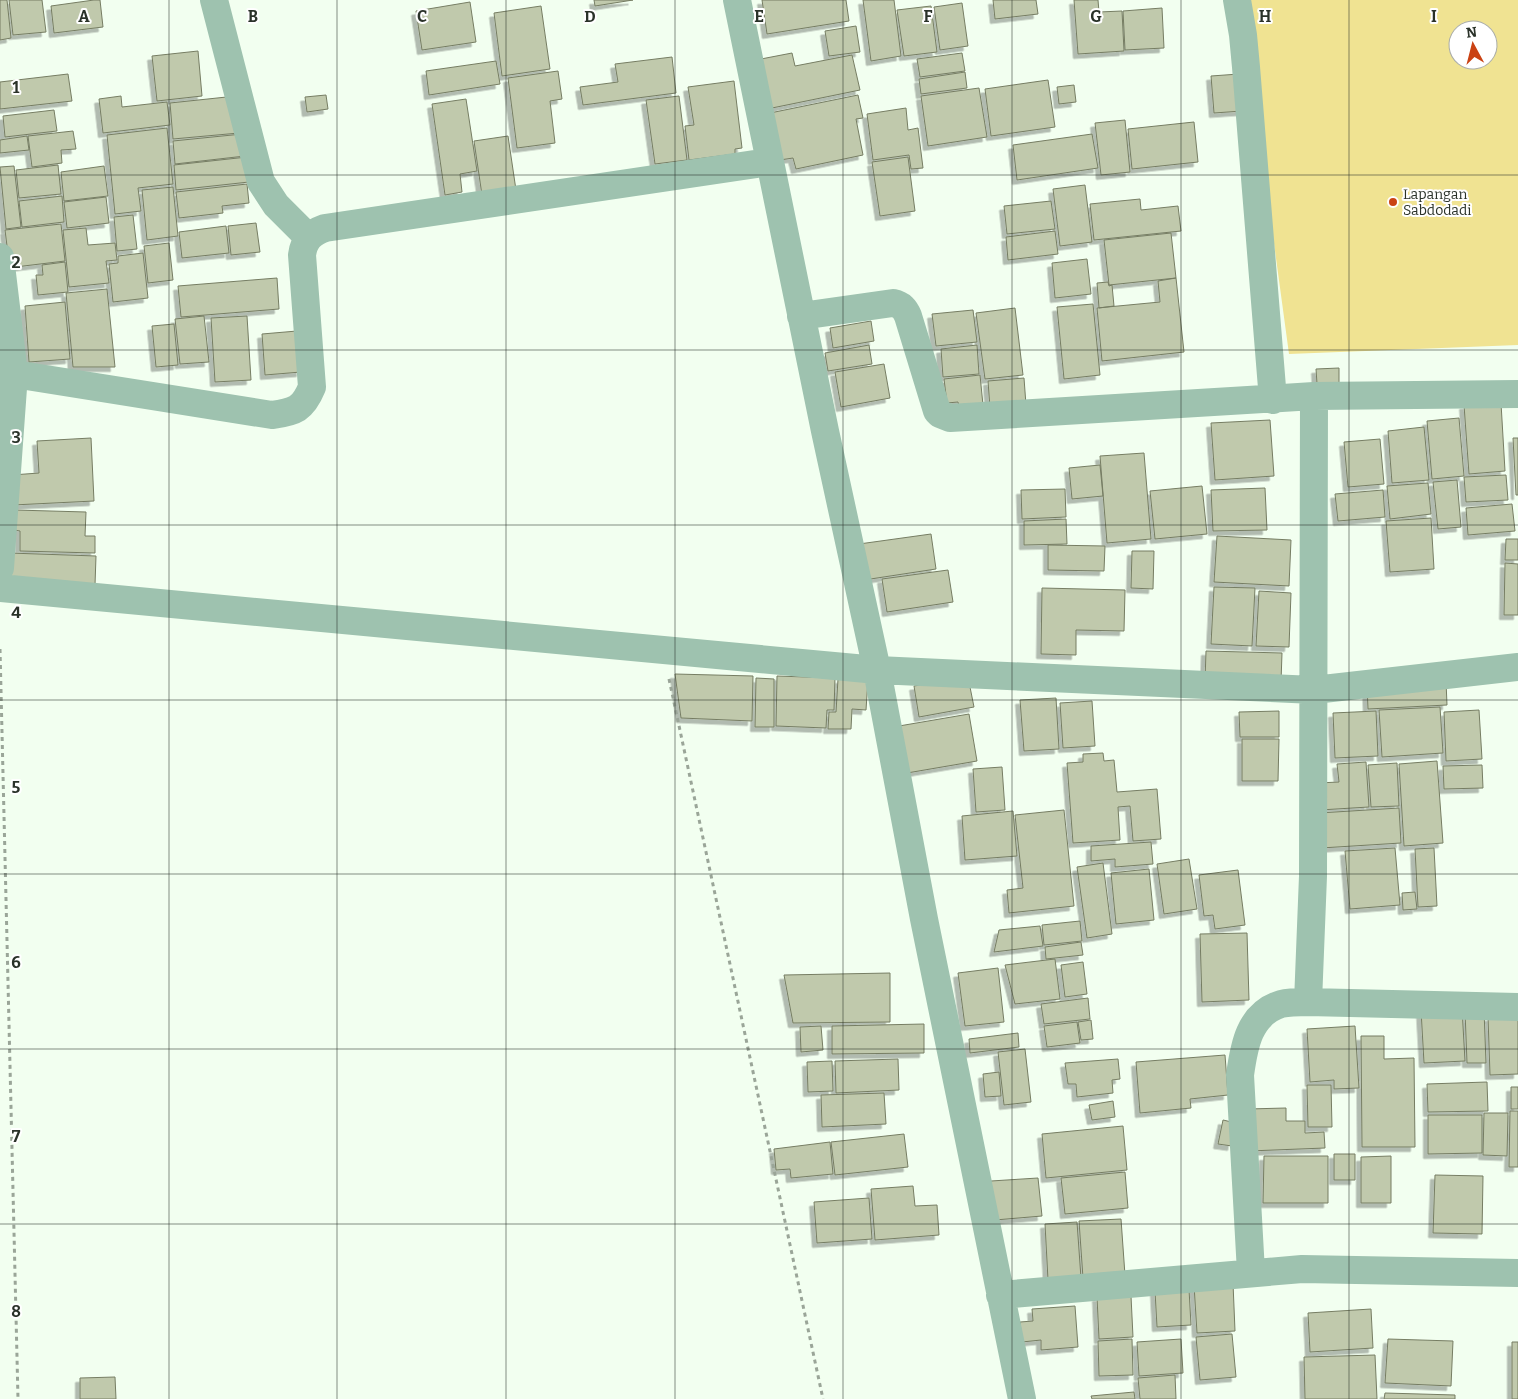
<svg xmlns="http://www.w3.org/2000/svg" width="1518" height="1399" viewBox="0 0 1518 1399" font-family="Bitter,serif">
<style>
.green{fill:#f0e392;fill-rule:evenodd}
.building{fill:#c0c9ac;stroke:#767d63;filter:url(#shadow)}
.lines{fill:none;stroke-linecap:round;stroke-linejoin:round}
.path{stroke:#9aa598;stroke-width:3;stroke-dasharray:4 4;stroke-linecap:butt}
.minor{stroke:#9ec2af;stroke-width:28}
.grid{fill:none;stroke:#2a3229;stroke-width:1;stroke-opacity:0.55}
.poi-dot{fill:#ca4213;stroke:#fff;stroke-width:2}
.labels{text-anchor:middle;stroke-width:4;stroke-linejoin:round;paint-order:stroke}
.poi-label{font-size:14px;fill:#2a3229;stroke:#fff;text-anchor:start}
.grid-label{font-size:16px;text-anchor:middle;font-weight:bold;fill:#2a3229;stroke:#fff;stroke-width:4;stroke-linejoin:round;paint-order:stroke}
</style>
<defs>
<filter id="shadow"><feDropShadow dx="-4.5" dy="4.5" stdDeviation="0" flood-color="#0004"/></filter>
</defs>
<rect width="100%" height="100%" fill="#f2fff0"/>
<path class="green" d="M1241,0h277v345l-229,9zM1458,30h30v30h-30z"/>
<path class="building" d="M0,0h7l4,38 -11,2z
M9,0h33l4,32 -33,3z
M94,0h6l3,27 -49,6 -3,-27z
M594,0h39l-38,6z
M762,0h84l3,21 -82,13z
M863,0h31l7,56 -30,5z
M993,0h43l2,14 -43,5z
M1074,0h24l1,12 23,-1 2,40 -46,3z
M470,2l6,40 -54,8 -6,-39z
M962,3l6,43 -28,4 -6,-43z
M541,6l9,63 -48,7 -8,-63z
M931,6l6,46 -33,4 -7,-46z
M1162,8l2,40 -39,2 -2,-39z
M856,26l4,26 -31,4 -4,-25z
M198,51l4,45 -45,5 -5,-45z
M792,53l3,13 57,-11 8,35 -88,18 -11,-49z
M962,53l3,18 -45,6 -3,-18z
M672,57l4,36 -93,12 -3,-18 38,-5 -3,-18z
M496,61l4,23 -71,11 -3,-24z
M558,71l4,28 -12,2 5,42 -38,5 -9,-70z
M965,72l2,16 -46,6 -2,-15z
M68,74l4,27 -72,8v-27z
M1239,74l3,37 -28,2 -3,-37z
M1048,80l7,47 -64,9 -6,-47z
M734,81l8,67 -7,1v5l-46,6 -4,-34 9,-1 -6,-38z
M1074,85l2,17 -17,2 -2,-17z
M979,88l8,49 -59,9 -7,-50z
M326,95l2,14 -21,3 -2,-15z
M858,95l5,23 -7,1 7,36 -67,14 -3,-11 -13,2 -10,-47z
M121,96l1,11 45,-5 3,23 -67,8 -4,-34z
M236,96l3,37 -66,6 -3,-36z
M679,96l8,64 -32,4 -9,-64z
M466,99l11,72 -17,3 2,18 -17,3 -13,-91z
M906,108l2,22 10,-2 5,40 -12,1 -2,-14 -36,5 -6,-46z
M54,110l3,21 -52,6 -2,-21z
M1125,120l5,52 -29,3 -6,-52z
M1194,122l4,40 -66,7 -4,-40z
M167,128l6,56 -35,4 3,23 -26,3 -8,-79z
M73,131l3,18 -15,1 1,13 -30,4 -4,-31z
M242,134l3,22 -70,8 -2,-23z
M1092,134l6,34 -81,12 -4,-35z
M27,136l2,14 -29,3v-13z
M508,136l8,54 -34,5 -8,-54z
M247,157l2,25 -73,8 -2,-25z
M908,157l7,54 -35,5 -8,-54z
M58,165l3,29 -42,4 -3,-28z
M14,166l7,61 -15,2 -6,-62z
M104,166l4,30 -44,5 -3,-29z
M247,184l2,19 -27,3 1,7 -44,5 -3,-26z
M1085,185l7,57 -32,4 -7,-57z
M173,187l5,49 -31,4 -5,-50z
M62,196l2,26 -42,5 -3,-26z
M106,197l3,26 -42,5 -3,-26z
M1140,199l1,11 37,-4 3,25 -87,9 -4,-36z
M1051,201l4,28 -48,5 -3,-28z
M133,215l4,34 -20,2 -3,-34z
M256,223l4,29 -29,3 -3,-29z
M61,224l4,37 -58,7 1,-14 -3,-24z
M226,226l3,27 -47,5 -3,-26z
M86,228l2,17 27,-2 2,17 -11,1 3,22 -40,4 -6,-57z
M1055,231l3,23 -50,6 -2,-23z
M1171,233l5,45 -67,7 -5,-45z
M169,243l4,37 -25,3 -4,-37z
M143,253l5,45 -35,4 -4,-38 9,-1v-7z
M1087,259l4,35 -36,4 -3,-35z
M65,262l3,30 -30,3 -2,-20h7l-1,-10z
M277,278l2,31 -98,8 -3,-31z
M1176,278l8,74 -82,9 -5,-53 63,-6 -2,-21z
M1108,282l1,4 3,-1 2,21 -15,2 -2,-25z
M107,289l8,78h-42l-7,-74z
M65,302l5,57 -41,3 -4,-56z
M1093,304l7,71 -36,4 -7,-72z
M1015,308l8,67 -38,4 -9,-66z
M973,310l4,32 -41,4 -4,-32z
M204,316l5,46 -29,2 -5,-45z
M247,316l4,64 -36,2 -4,-64z
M871,321l3,20 -41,7 -3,-20z
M174,324l4,41 -22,2 -4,-41z
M297,331l4,41 -36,3 -3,-41z
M869,345l3,19 -44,7 -3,-18z
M977,345l2,29 -36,3 -2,-28z
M884,364l6,34 -49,9 -6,-35z
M1339,368v15l-22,1 -1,-15z
M980,375l3,30 -24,3 -1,-6 -11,1 -3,-24z
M1024,378l2,27 -36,3 -2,-27z
M1501,403l4,68 -36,3 -5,-69z
M1459,418l5,58 -32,3 -5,-58z
M1270,420l4,56 -59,4 -4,-57z
M1424,427l5,53 -37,3 -4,-52z
M91,438l3,63 -81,4 -1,-30 27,-2 -2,-32z
M1513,438h5v57h-2z
M1380,439l4,45 -36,3 -4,-45z
M1144,453l7,86 -44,4 -7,-87z
M1100,465l3,31 -31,3 -3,-31z
M1506,475l2,25 -42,2 -2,-25z
M1457,480l4,47 -23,2 -5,-47z
M1428,483l3,31 -41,5 -3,-33z
M1202,486l5,48 -52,5 -5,-48z
M1265,488l2,42 -54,1 -2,-41z
M1065,489l1,28 -44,2 -1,-29z
M1383,490l2,27 -47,4 -3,-27z
M1512,504l3,27 -47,4 -2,-27z
M15,510l71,2 -1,24h10v17l-75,-2v-20l-6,-1z
M1431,518l3,51 -44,3 -4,-51z
M1066,519l1,25 -43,1v-24z
M931,534l5,35 -72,11 -5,-36z
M1217,536l74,4 -2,46 -75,-4z
M1506,539h12v21h-13z
M1048,545l57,1 -1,25 -56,-1z
M1132,551h22l-1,38 -22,-1z
M9,553l87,3 -1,29 -87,-3z
M1505,563l13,1v51h-14z
M948,570l5,32 -66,10 -5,-33z
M1214,587l41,1 -3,58 -41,-2z
M1042,588l83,2 -1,41 -48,-1v25l-35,-1z
M1259,591l32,2 -2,54 -33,-1z
M1206,651l76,2 -1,29 -76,-1z
M675,674l78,2 -1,45 -71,-3z
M777,676l58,2 -1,32h-7l-1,18 -50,-2z
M968,677l6,30 -55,10 -5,-31z
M756,678l18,1v48h-19z
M838,679l30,1 -2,30 -14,-1 -1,20h-23l1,-17h7z
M1446,681l1,24 -79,4 -1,-23z
M1056,698l3,51 -35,2 -4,-51z
M1092,701l3,45 -32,2 -3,-45z
M1440,707l3,46 -61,4 -3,-47z
M1479,710l3,49 -36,2 -2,-49z
M1279,711v26h-39l-1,-25z
M1376,711l2,45 -43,2 -2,-45z
M969,714l8,47 -70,12 -8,-47z
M1242,739h37l-1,42h-36z
M1103,753l1,8 10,-1 3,32 40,-3 4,50 -28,2 -3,-35 -12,1 2,33 -47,3 -6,-80 16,-1v-8z
M1437,761l6,82 -39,3 -5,-82z
M1366,762l3,45 -49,3 -2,-27 21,-1 -2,-18z
M1397,763l2,43 -28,1 -3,-42z
M1482,765l1,23 -39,1 -1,-23z
M1002,767l3,43 -29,2 -3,-43z
M1399,808l2,35 -80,5 -2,-35z
M1064,810l10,96 -65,7 -2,-23 16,-2 -8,-73z
M1013,811l4,45 -52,4 -3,-44z
M1151,842l2,22 -38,3v-8l-24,2v-15z
M1395,848l5,57 -50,4 -5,-58z
M1434,848l3,58 -19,1 -3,-58z
M1189,859l8,50 -33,5 -7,-50z
M1103,863l9,71 -25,4 -10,-71z
M1149,869l5,51 -38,4 -5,-51z
M1238,870l7,55 -30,4 -2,-14 -9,1 -5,-41z
M1415,892l2,17 -14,1 -1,-17z
M1080,921l2,20 -38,4 -2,-20z
M1040,926l3,20 -49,6 5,-22z
M1247,933l2,67 -47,2 -2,-68z
M1081,942l2,13 -37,4 -1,-12z
M1055,959l5,40 -45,5 -10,-39z
M1083,962l4,32 -22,3 -4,-32z
M998,968l6,54 -39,4 -7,-53z
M890,973v49l-97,1 -9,-48z
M1088,998l2,21 -46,5 -3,-20z
M1462,1008l3,53 -41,2 -3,-53z
M1484,1010l2,53h-19l-2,-52z
M1518,1016v58l-28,1 -2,-58z
M1091,1020l2,19 -12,1 -3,-18z
M1077,1022l3,21 -33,4 -3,-21z
M924,1024v29l-92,1v-28z
M821,1026l2,24 -22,2 -1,-25z
M1355,1026l4,62 -25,1v-9l-24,2 -3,-53z
M1018,1033l1,14 -49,6 -1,-14z
M1361,1036h23v23l30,-1 1,89h-53z
M1025,1049l6,53 -27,3 -6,-53z
M1225,1055l3,40 -38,4 1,9 -51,5 -4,-51z
M898,1059l1,31 -63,3 -1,-32z
M1118,1059l2,20 -8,1 1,13 -36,4 -1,-13h-8l-3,-21z
M832,1061l1,30 -25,1 -1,-30z
M999,1072l2,24 -16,1 -2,-23z
M1487,1082l1,29 -60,1 -1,-28z
M1307,1085h24l1,42h-24z
M1511,1087h7v22h-7z
M884,1093l2,31 -64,3 -1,-32z
M1113,1101l2,16 -23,3 -3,-15z
M1286,1108v13h19v12l19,-1 1,16 -76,3 -1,-42z
M1510,1111h8v56h-9z
M1484,1113h24l-1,43 -24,-1z
M1428,1115h54v38l-54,1z
M1223,1120l13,3 -4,23 -14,-2z
M1123,1126l4,44 -81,8 -4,-44z
M904,1134l4,33 -73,8 -4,-33z
M830,1142l3,32 -42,4 -1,-9 -14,1 -2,-21z
M1334,1154h21v26h-21z
M1264,1156h64v47h-65z
M1391,1156v47h-30v-46z
M1125,1172l3,36 -63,6 -4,-36z
M1435,1175l48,1 -1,58 -49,-1z
M1038,1178l4,38 -47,4 -4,-39z
M913,1186l2,20 22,-1 2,30 -64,5 -4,-51z
M869,1198l3,41 -55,4 -3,-41z
M1121,1219l4,56 -42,3 -4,-57z
M1077,1222l4,56 -33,2 -3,-56z
M1233,1283l2,48 -38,2 -3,-48z
M1189,1289l2,36 -34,2 -2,-36z
M1131,1296l2,41 -34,2 -2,-42z
M1075,1306l3,41 -37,3v-10l-19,2 -2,-20 13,-1 -1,-12z
M1371,1309l2,39 -63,4 -2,-39z
M1232,1334l4,43 -36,3 -4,-43z
M1132,1339l1,36 -34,1 -1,-35z
M1181,1339l2,34 -44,3 -2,-34z
M1388,1339l65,2 -2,45 -66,-3z
M1512,1342h6v57h-6z
M1375,1355l2,44h-72l-1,-42z
M1175,1375l1,24h-36l-2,-21z
M115,1377l1,22h-36v-21z
M1134,1392l1,7h-43l-1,-3z
M1385,1393l70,2v4h-71z"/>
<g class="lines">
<path class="path" d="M0,649l18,750
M669,679l154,720"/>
<path class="minor" d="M214,0l47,182 15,23 32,32
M737,0l88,431 52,239 47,249 98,480
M1237,0l6,35 3,32 27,333
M0,257l14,117 -14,-2
M801,316l92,-13c9,2 12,6 15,13l29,95 3,3 10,4 364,-22 204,-2
M0,568l14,-194 258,41c23,-3 31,-6 40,-28l-10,-132c2,-15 9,-22 23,-27l444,-66
M0,588l877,82 437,20 204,-23
M1308,1002l5,-126 1,-480
M1251,1272l-11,-197c4,-29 9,-61 41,-71 8,-2 19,-2 27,-2l210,5
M1000,1295l302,-26 216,4"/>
</g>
<path class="grid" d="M169,0v1399M337,0v1399M506,0v1399M675,0v1399M843,0v1399M1012,0v1399M1181,0v1399M1349,0v1399M0,175h1518M0,350h1518M0,525h1518M0,700h1518M0,874h1518M0,1049h1518M0,1224h1518"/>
<circle class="poi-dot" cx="1393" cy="202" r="5"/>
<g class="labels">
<g class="poi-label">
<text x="1403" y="199">Lapangan<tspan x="1403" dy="16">Sabdodadi</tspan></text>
</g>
</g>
<g class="grid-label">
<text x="84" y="22">A</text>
<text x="253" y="22">B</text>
<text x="422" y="22">C</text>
<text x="590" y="22">D</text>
<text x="759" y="22">E</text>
<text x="928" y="22">F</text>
<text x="1096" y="22">G</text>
<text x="1265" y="22">H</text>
<text x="1434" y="22">I</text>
<text x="16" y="93">1</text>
<text x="16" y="268">2</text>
<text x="16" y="443">3</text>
<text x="16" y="618">4</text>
<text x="16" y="793">5</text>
<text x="16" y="968">6</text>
<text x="16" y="1142">7</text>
<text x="16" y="1317">8</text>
</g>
<g transform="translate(1473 45) rotate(353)"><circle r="24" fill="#ffffff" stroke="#aaada9"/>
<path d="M0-4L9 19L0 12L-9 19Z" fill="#ca4213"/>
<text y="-8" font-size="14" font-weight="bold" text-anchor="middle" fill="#2a3229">N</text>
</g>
</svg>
